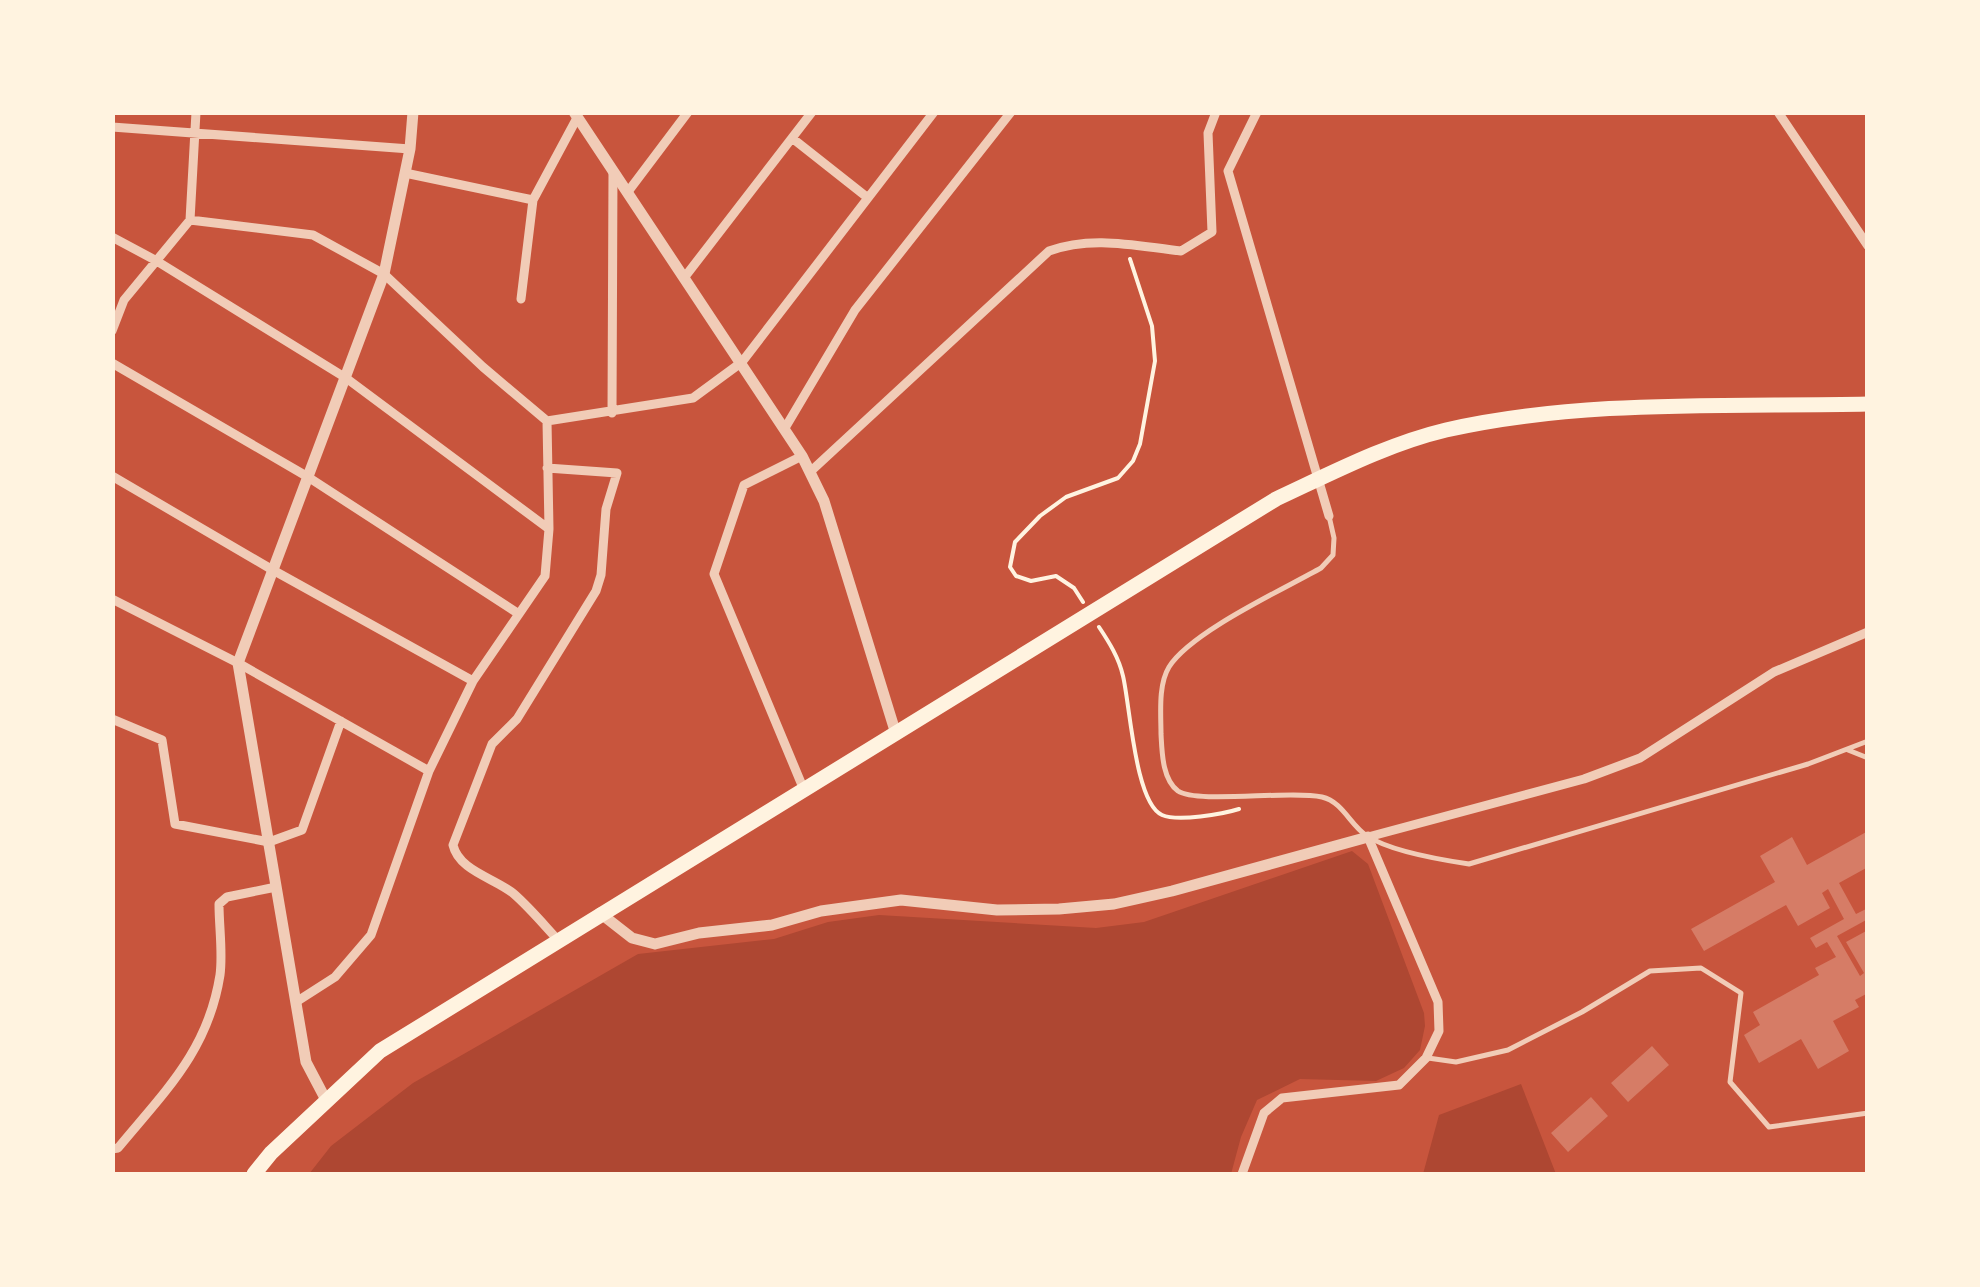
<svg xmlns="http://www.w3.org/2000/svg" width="1980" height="1287" viewBox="0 0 1980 1287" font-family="Barlow,sans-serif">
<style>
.green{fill:#ae4732}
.building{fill:#d67c66}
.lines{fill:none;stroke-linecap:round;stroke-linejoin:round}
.path{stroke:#fff3e0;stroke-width:4}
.service{stroke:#f1ccb7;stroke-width:5}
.minor{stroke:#f1ccb7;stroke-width:9}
.tertiary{stroke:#f1ccb7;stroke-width:11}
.trunk{stroke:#fff3e0;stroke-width:15}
</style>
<rect width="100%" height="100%" fill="#c8553d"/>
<path class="green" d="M1352,851l16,13 56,149 1,13 -5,24 -16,18 -28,13 -76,-2 -43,21 -16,37 -10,37h-922l22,-28 82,-63 225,-129 136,-15 54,-17 51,-7 217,13 48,-6z
M1521,1084l35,90h-133l16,-59z"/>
<path class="building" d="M1868,831v36l-29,16 17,31 12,-6v11l-31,17 23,40 4,-3 -18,-31 22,-12v63l-13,7 4,7 -26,14 16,30 -31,18 -17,-30 -42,24 -15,-28 16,-10 -7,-13 66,-37 -4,-7 21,-11 -9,-15 -11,6 -6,-10 34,-19 -16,-30 -6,4 8,15 -32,18 -12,-21 -82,46 -13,-22 84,-47 -15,-26 32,-19 15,28z
M1652,1046l17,19 -41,37 -17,-19z
M1591,1097l17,19 -40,36 -17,-19z"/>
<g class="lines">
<path class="path" d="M1083,602l-9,-14 -18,-12 -25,5 -15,-5 -6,-9 5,-25 25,-26 26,-19 52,-19 15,-17 7,-17 15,-83 -3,-35 -22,-67
M1099,627c10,15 20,31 24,49 7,29 12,127 39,139 16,7 61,-1 77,-6"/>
<path class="service" d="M1329,516l5,22 -1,17 -12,13c-39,22 -130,64 -152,99 -11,18 -8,47 -8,67 1,17 1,45 17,57 19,13 112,-1 144,6 21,5 28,28 45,39 23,15 75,24 102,28l339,-100 60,-23
M1848,750l20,8
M1428,1058l28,4 52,-12 74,-38 68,-41 51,-3 40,25 -11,89 39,45 99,-14"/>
<path class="minor" d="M1257,112l-29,59 101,345
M1778,112l90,134
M112,127l298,22
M792,138l76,60
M405,173l128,27
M627,193l61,-81
M190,220l123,15 71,39 99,93 64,54 2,108 -4,47 -72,105 -44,90 -58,164 -36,42 -39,25
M112,237l43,23 191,118 203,151
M684,278l128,-166
M521,299l12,-99 44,-82
M112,331l12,-31 66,-80 6,-108
M112,363l196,114 211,137
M612,413l1,-242
M547,421l146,-23 49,-36 192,-250
M785,428l70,-118 156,-198
M802,456l-58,29 -30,89 90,216
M547,468l70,5 -11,36 -5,66 -5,16 -79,128 -25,25 -39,101c6,26 42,33 61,49 16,14 30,31 44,46
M810,472l239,-221c43,-16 87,-5 132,0l31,-19 -4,-99 8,-21
M112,476l159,93 202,112
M112,599l126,64 191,108
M112,719l50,21 13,84 94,18 33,-12 39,-109
M112,1149l6,-1c47,-57 90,-97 102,-173 3,-22 -1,-48 -1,-71l8,-7 49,-10
M1242,1174l22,-61 18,-15 117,-13 27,-27 13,-27 -1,-29 -70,-165 216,-58 56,-21 134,-86 94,-40"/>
<path class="tertiary" d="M574,112l228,344 22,45 72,233
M600,913l32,25 23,6 44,-11 73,-8 49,-14 80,-11 96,10 62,-1 55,-5 58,-13 196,-54
M326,1100l-20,-38 -68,-399 146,-389 26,-125 3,-37"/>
<path class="trunk" d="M254,1174l17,-21 109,-102 896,-552c54,-25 111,-55 170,-69 137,-31 282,-23 422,-26"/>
</g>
<rect width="1980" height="1287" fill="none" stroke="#fff3e0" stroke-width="230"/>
</svg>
